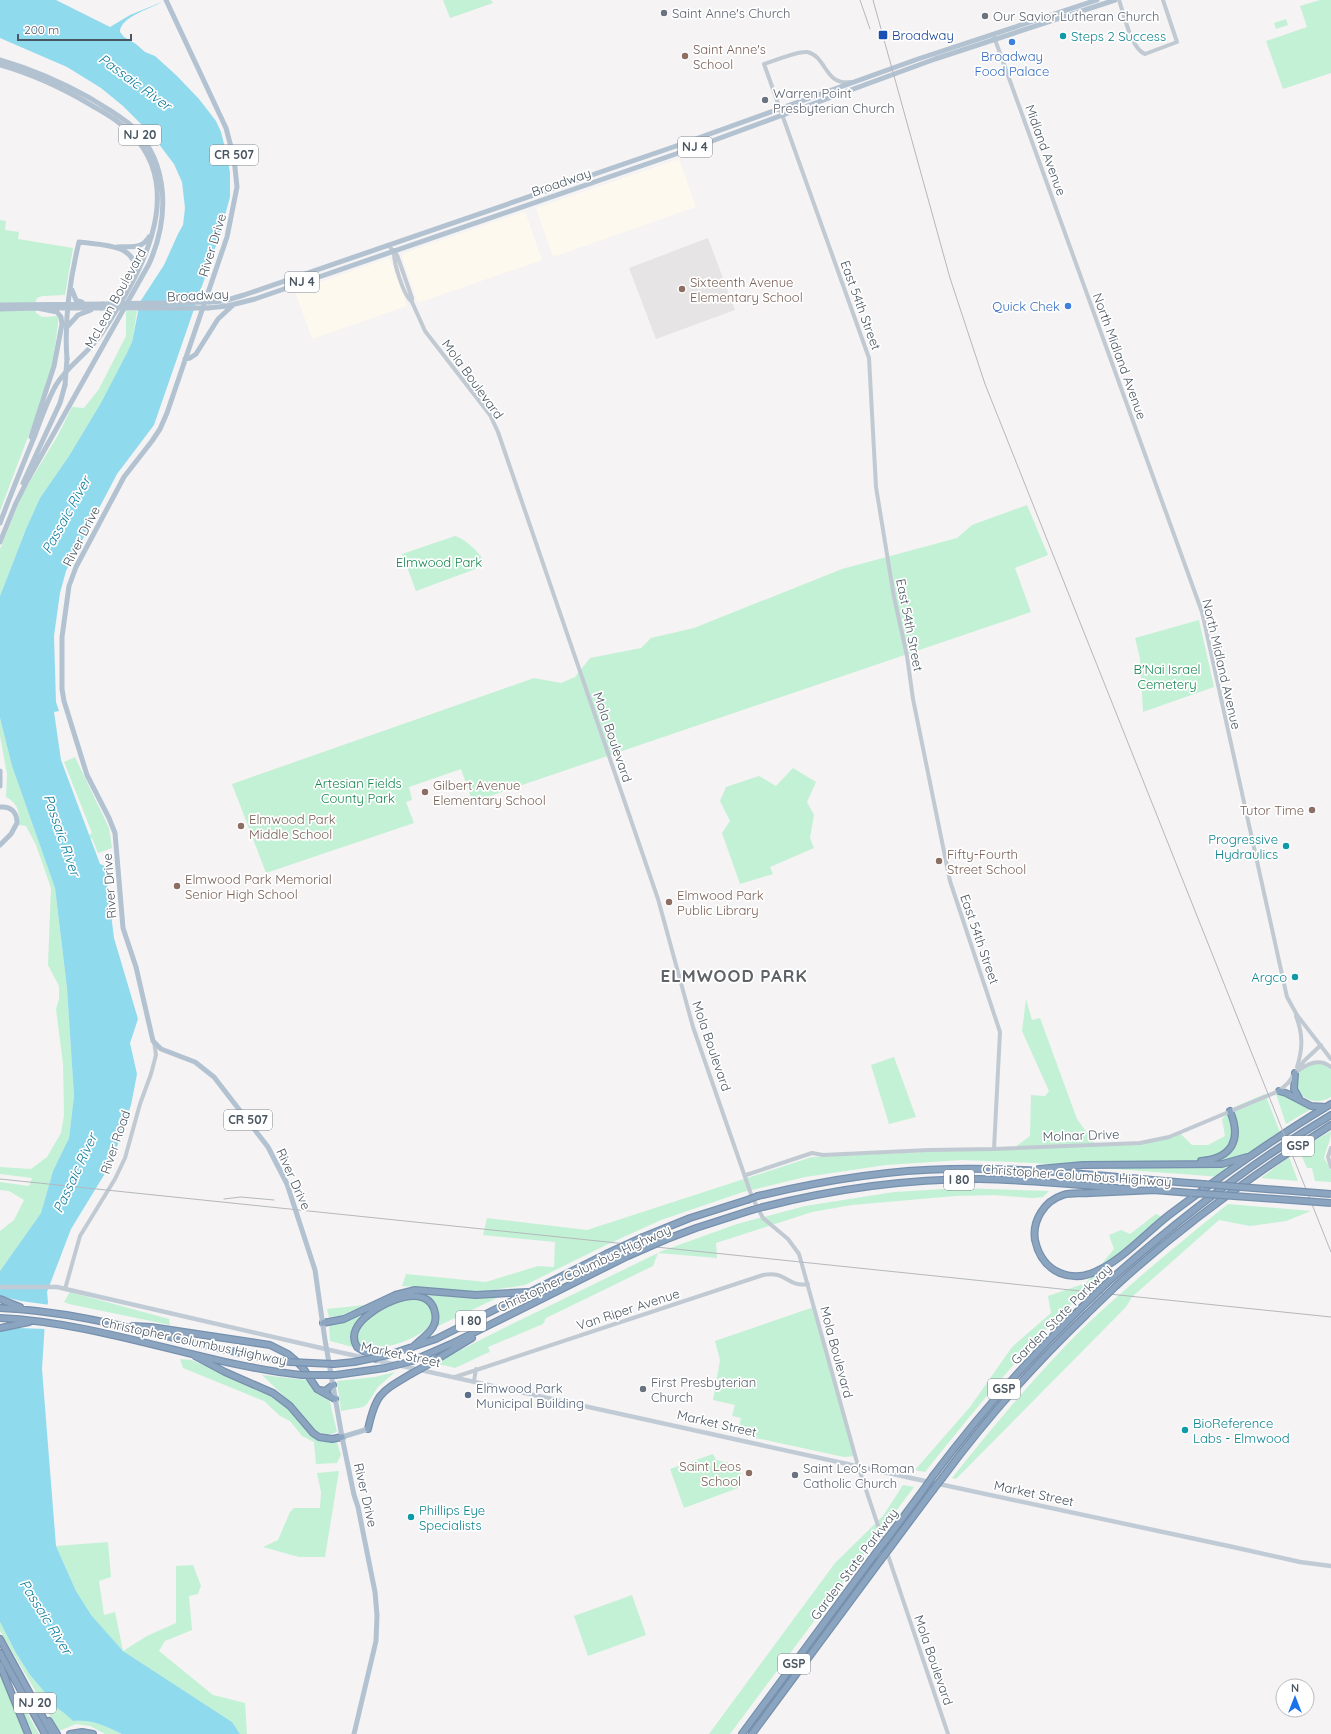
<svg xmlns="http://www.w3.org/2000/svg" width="1331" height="1734" viewBox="0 0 1331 1734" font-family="Quicksand,sans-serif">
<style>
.commercial{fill:#fdf9ef}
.education{fill:#e6e4e5}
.green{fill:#c3f1d5}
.water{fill:#90daee}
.pier{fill:#f5f3f3}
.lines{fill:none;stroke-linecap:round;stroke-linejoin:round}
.motorway-casing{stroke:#7690ad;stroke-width:8}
.tertiary{stroke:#c1cad2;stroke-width:4}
.secondary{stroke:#c1cbd6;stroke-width:4.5}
.primary{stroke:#b3c2d1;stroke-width:5}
.motorway{stroke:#8ba5c1;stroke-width:5.5}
.rail{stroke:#b5b8bd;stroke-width:1}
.motorway-bridge-casing{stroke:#7690ad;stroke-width:8;stroke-linecap:butt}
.primary-bridge{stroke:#b3c2d1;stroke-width:5}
.motorway-bridge{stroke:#8ba5c1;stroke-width:5.5}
.worship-dot{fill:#6b7280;stroke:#fff;stroke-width:1.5}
.transit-dot{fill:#1a4fb4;stroke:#fff;stroke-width:1.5}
.culture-dot{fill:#0f9aa8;stroke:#fff;stroke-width:1.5}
.shop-dot{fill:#3f7fe0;stroke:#fff;stroke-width:1.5}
.education-dot{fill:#8d6e63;stroke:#fff;stroke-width:1.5}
.service-dot{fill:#5c6f8a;stroke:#fff;stroke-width:1.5}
.labels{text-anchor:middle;stroke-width:3.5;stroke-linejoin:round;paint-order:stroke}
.shield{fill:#fff;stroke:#808990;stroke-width:1}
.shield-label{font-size:12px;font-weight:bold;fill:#4a5661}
.worship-label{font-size:13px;fill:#5b616d;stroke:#fff;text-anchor:start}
.transit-label{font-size:13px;fill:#164399;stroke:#fff;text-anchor:start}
.culture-label{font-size:13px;fill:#0d838f;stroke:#fff;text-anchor:start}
.education-label{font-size:13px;fill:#785e54;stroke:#fff;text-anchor:start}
.shop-label{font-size:13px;fill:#366cbe;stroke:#fff}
.street-label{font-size:13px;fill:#4a5661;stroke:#fff}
.park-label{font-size:13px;fill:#17864f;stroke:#fff}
.service-label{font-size:13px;fill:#4e5e75;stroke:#fff;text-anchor:start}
.water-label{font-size:14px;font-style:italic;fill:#0c7c9b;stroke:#fff}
.district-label{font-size:17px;font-weight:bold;letter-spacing:1px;fill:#5f6368;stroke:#fff}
</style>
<rect width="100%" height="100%" fill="#f5f3f3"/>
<path class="commercial" d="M679,159l17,48 -143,50 -17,-49z
M523,212l3,2 16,46 -124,43 -16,-46 2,-4z
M386,259h3l2,3 16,44 -95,33 -17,-48z"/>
<path class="education" d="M708,238l27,72 -79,29 -27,-71z"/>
<path class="green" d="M443,0h48l2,3 -43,15z
M1320,0h11v73l-48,16 -17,-48 41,-14 -7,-21z
M1286,19l2,6 -12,4 -2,-6z
M0,220l6,1 -1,9 14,2 -1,7 55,9 -8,47 -23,1 -5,2 -2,6 1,9 6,4 17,-1 -6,46 -10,35 -43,114z
M126,311h11l-5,31 -20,44 -43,70 -29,42 -14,31 -26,67v-47l24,-58 33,-54 15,-30 12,1 15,-19 27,-53z
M1027,505l21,50 -33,13 16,44 -547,186 -10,8 -13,-37 -52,18 3,13 -6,2 8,21 -148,50 -34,-89 302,-106 27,5 14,-6 15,-19 51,-10 10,-10 43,-10 148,-59 115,-31 15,-13z
M455,536c8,2 25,16 28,24l-2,7 -65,24 -14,-37z
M1199,620l15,67 -71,25 -3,-54 -5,-20z
M0,718l12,48 43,122 12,100 7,108 -5,42 -16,33 -12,42 -41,58v-40l14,-11 10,-20 -15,-9 -9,-1v-8l29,4 3,-8 -32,-4v-7l31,2 16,-12 14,-24 3,-18 -1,-51 -7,-55 3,-10v-13l-11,-21 3,-77 -15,-43 -10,-19 -7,-1c1,-12 -1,-22 -13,-28l1,-23 -7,-38z
M75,757l34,71 3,20 -14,5 -6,-15 -2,1 -1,-4 3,-2 -28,-71z
M793,768l23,14 -9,20 7,13 -4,23 4,10 -44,19 3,7 -33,10 -18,-51 8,-12 -10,-20 6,-14 33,-11 17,10z
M1026,999l6,21 8,-2 37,101 18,25 41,-1 44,-10 12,12h16l17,-9 -3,-17 12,-12 31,-13 15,38 -59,45 -187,-14 -72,-3 -76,5 -81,12 -62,15 -82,28 -57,26 -79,39 -45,7 -78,-6 4,-12 80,8 52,-16 16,1 1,-25 -72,-7 4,-17 100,12 225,-73 202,-9 16,-12 1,-41 14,1 4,-5 -27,-60z
M894,1057l22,60 -27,7 -18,-59z
M1319,1063l10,3 2,4v27c-22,14 -49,-11 -27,-29 3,-3 10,-4 15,-5z
M1285,1093l26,16 -25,15 -10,-30z
M1331,1131c0,10 -5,17 -7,27l7,12v12l-16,-1 -3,-13h-5l-8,-18z
M1289,1157l9,24 -37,-3z
M961,1188l88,3 -6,6 -11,1 -38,-3 -39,1 -103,9 -40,7 -96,31 1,15 -59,-5 -5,13 -107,52 -3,6 -55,23 2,5 -3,1 -32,15 -20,-5 67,-34 160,-78 75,-27 68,-18 89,-14z
M1228,1204l83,7 -25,10 -36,5 -31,-6 -87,77 -6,10 -170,172 -4,-1c41,-51 82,-101 128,-147 47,-45 97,-86 148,-127z
M1156,1214l12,5c-45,38 -91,77 -132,121 -39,42 -75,87 -111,132l-10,-2 55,-63 42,-60 39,-34 -3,-17 38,-13 28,-34 -5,-14 12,-5 9,4z
M70,1292l99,27 1,6 -101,-21 -5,-2z
M418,1292l60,5 23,-1 -67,32c6,-9 4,-24 -4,-31 -3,-3 -9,-4 -12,-5z
M419,1297c7,4 16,10 13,19 0,3 -1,7 -2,9 -11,15 -48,24 -66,26 -23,-22 24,-48 43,-53 4,-1 8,0 12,-1z
M365,1305l-25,11 -11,1 -2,-8z
M814,1307l41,149 -11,1 -107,-23 4,-16 -9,-2 3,-11 -22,-5 7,-40 -5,-19z
M365,1313c-9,9 -19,19 -12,34l-23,-6 -1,-16 21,-5z
M180,1359l11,1 72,29 13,8 45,43 16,2 4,13 -4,8 -21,1 -2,-22 -12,-6 -12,-15 -10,-5 -16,-15 -81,-33z
M395,1372l-17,15 -11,17 -4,3 -22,4 -4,-30 38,-4z
M262,1375l44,5 8,8 15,10 8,34 -9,3 -12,-4 -29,-32z
M713,1454l3,6 26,6 -4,22 -54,20 -14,-39z
M339,1471l-14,86h-26l-36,-10 15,-7 12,-28 4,-4h26l1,-16 -4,-19z
M903,1485l11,2 -184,247h-21l126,-171 48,-47z
M108,1542l3,35 -12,4 5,34 11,-3 8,39 24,-15 29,-13v-57l17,-1 8,21 -3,8 -9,2 3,34 -27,11 -6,10 54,44 32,8 2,31h-7l-8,-12 -109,-71 -33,-36 -14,-24 -20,-45z
M632,1595l14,40 -58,21 -14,-40z
M0,1622l16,31 14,22 17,20 4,9 13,9 9,8c18,-2 33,5 49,13h-17l-15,-8 -14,-2 -17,7 -59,-100z
M0,1673l23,58v3h-23z
M11,1685l28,49h-7z"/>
<path class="water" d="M0,0h56l54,27 20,-12 32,-13c-12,7 -42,15 -42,30l4,5 12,7 9,8 10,4 21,19 23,24 17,22 5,11 7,28 2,13v24l-10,37 -66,191 -37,49 -51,97 -6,22 -6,43 2,66 3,9 -5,1 7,48 39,104 5,2 9,72 24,81 -8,24 7,31 -6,31 -19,57 -41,67 -24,63 1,10 -3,19 -3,48 14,177 20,45 15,24 32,36 109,71 8,12h-118c-16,-8 -31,-15 -49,-13l-9,-8 -13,-9 -4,-9 -17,-20 -14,-22 -16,-31v-351l41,-58 12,-42 16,-33 5,-42 -7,-108 -12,-100 -43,-122 -12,-48v-122l26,-67 14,-31 29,-42 32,-53 26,-50 5,-11 8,-40 24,-37 14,-31 5,-9 2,-17 -3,-26 -8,-18 -22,-29 -29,-29 -22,-18 -34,-21 -67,-29z"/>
<path class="pier" d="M0,1296l21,5 29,4 -4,24 -28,-1 -18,2z"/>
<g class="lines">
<g class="motorway-casing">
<path id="motorway" d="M1295,1073l-1,16 6,11
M1279,1091l7,2 25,13 15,1
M1201,1161c31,-3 41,-21 29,-50
M1039,1169l44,-4 139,-1 25,-7
M1153,1190l39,3
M1156,1190c-22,1 -44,2 -66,3 -9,1 -18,-1 -27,2 -19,6 -31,26 -28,45 3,14 11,27 25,33 12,5 25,4 37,-2 26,-12 49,-38 72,-56 52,-39 106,-78 162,-111
M758,1196c63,-15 127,-26 192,-27 84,-2 169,9 253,15
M763,1207c71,-18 143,-28 216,-28 50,1 101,6 151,10
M643,1237l47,-19 57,-18
M667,1239l29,-11 56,-18
M1110,1280c69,-61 142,-118 221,-165
M1117,1285c66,-60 138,-112 214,-160
M0,1299l20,8
M0,1308c99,4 193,40 290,54
M0,1318c104,5 200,46 302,57
M323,1323l21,-4 51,-24 20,-5 61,5 51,-3
M133,1326l18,1 119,18 18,9 7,6 8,8 14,21 18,10
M0,1328l29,-6
M388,1355l48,-16 170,-85
M195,1356l30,16 48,21 17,13 23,27 6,4 13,2 10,-2
M376,1359l-19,-12c-3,-5 -4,-12 -1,-18 8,-19 67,-51 78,-20 2,6 2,13 -1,18 -5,8 -14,14 -20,20
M412,1361l39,-17 177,-88
M334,1364l20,-2
M429,1364l43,-26
M336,1375l49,-7
M320,1390l5,1 8,-6
M368,1429c8,-36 13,-37 43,-55
M933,1476c45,-60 94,-116 148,-168
M943,1477c43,-58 91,-112 143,-162
M889,1536l35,-47
M892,1545l41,-55
M0,1639l52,95
M0,1653l45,81
M0,1665l28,69
M49,1721l8,13
M70,1734l12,-2 11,2
M742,1734l136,-184
M752,1734l128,-173"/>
</g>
<path class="tertiary" d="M1119,0c5,14 12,49 26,54l32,-12 -14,-42
M993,34l209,578 85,385 10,18 34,44
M851,82c-27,4 -24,-26 -44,-30 -11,-1 -32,9 -43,12l105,294 7,129 18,110 13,59 6,43 37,182 50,151 -6,117
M388,245l9,10 15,43v4l13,29 65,84 8,17 160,467 35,128 59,170 11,21 25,21 11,15 59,212 90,268
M394,250c-1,11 9,45 18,52
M1296,1016c7,18 7,32 1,51
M1298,1071c10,-8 22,-13 33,-4
M1331,1148l-3,9 3,10
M746,1175l66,-22 11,2 106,-5 65,-1 146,-6 29,-6 110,-46 9,-8 16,-22 17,-16
M65,1289l15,-53 35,-57 10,-21 15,-54 11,-30 5,-19 -2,-13
M455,1377l308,-102c24,-5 24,13 45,9
M474,1381l2,-12"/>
<path class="secondary" d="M0,1287h57l277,64 577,127 322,69 67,15 31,4"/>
<path class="primary" d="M166,0l60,128 8,30 3,29 -10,50 -60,176 -7,16 -8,12 -28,36 -48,90 -7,19 -7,51v52l2,12 23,74 22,43 6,15 8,95 13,39 17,74 8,8 34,13 19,15 54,70 19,37 28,86 10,70 17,97 12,58 4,12 17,85 2,23 -1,26 -22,93
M0,60c31,9 61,22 90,38 14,9 30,17 43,29 37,37 36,92 16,137l-122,217 -11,22 -16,39
M0,65c32,9 62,23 91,40 15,9 30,17 42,30 55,59 5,143 -31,198 -13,20 -34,32 -46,52 -9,16 -15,34 -21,50 -12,29 -24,59 -35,88
M117,247c14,-1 24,3 32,-10
M72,290l4,10 6,2
M210,302l14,-1 20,-6 435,-150 239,-86 179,-59
M0,305l103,-1
M51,308h50
M208,308l19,-2 28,-7 438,-151 242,-89 180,-59
M0,309l39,-1
M67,327l11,-12 13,-5
M67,359c-3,-39 3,-80 12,-117 21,3 56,1 57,29
M185,359l5,-1 6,-4 22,-35 14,-13
M31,437l23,-71 8,-42 -1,-7 -4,-5 -20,-4
M23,483l37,-80 5,-18
M0,771v15
M0,807c11,-1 17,5 17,16l-6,11 -11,11
M342,1437l26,-8"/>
<use href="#motorway" class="motorway"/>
<path class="rail" d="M860,0l10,29
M873,0l77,278 35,106 346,868
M0,1179l1331,138
M224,1199l17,-2 33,3"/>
<g class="motorway-bridge-casing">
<path id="motorway-bridge" d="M1203,1184l128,10
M1192,1193l139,10
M747,1200l11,-4
M752,1210l11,-3
M606,1254l37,-17
M628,1256l39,-17
M1081,1308l29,-28
M1086,1315l31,-30
M290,1362l44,2
M354,1362l34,-7
M385,1368l27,-7
M411,1374l18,-10
M302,1375h34
M924,1489l9,-13
M933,1490l10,-13
M878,1550l11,-14
M880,1561l12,-16"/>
</g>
<path class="primary-bridge" d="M103,304l107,-2
M101,308h107
M65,385l2,-26"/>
<use href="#motorway-bridge" class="motorway-bridge"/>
</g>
<g class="worship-dot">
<circle cx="664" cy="13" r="4"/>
<circle cx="985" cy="16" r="4"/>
<circle cx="765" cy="100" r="4"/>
<circle cx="643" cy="1389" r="4"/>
<circle cx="795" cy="1475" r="4"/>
</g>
<rect class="transit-dot" x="878" y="30" width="10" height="10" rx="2"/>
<g class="culture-dot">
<circle cx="1063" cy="36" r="4"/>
<circle cx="1286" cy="846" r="4"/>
<circle cx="1295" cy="977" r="4"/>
<circle cx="1185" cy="1430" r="4"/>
<circle cx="411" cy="1517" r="4"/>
</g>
<g class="shop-dot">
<circle cx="1012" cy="42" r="4"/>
<circle cx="1068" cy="306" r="4"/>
</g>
<g class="education-dot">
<circle cx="685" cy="56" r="4"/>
<circle cx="682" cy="289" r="4"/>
<circle cx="425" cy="792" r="4"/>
<circle cx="1312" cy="810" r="4"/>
<circle cx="241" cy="826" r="4"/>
<circle cx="939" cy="861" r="4"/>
<circle cx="177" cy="886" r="4"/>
<circle cx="669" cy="902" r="4"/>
<circle cx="749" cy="1473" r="4"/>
</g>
<circle class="service-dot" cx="468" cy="1395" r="4"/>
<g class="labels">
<g class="shield">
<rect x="119" y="125" width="42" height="20" rx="3"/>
<rect x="678" y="137" width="34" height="20" rx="3"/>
<rect x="210" y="145" width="48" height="20" rx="3"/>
<rect x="285" y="272" width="34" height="20" rx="3"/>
<rect x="224" y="1110" width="48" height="20" rx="3"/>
<rect x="1282" y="1136" width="32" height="20" rx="3"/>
<rect x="944" y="1170" width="30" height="20" rx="3"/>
<rect x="456" y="1311" width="30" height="20" rx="3"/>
<rect x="988" y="1379" width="32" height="20" rx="3"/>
<rect x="778" y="1654" width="32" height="20" rx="3"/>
<rect x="14" y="1693" width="42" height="20" rx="3"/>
</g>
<g class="shield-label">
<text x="140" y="139">NJ 20</text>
<text x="695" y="151">NJ 4</text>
<text x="234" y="159">CR 507</text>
<text x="302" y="286">NJ 4</text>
<text x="248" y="1124">CR 507</text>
<text x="1298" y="1150">GSP</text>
<text x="959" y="1184">I 80</text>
<text x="471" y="1325">I 80</text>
<text x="1004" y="1393">GSP</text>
<text x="794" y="1668">GSP</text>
<text x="35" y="1707">NJ 20</text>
</g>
<g class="worship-label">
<text x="672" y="18">Saint Anne's Church</text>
<text x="993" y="21">Our Savior Lutheran Church</text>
<text x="773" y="98">Warren Point<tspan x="773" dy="15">Presbyterian Church</tspan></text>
<text x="651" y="1387">First Presbyterian<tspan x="651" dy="15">Church</tspan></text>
<text x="803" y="1473">Saint Leo's Roman<tspan x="803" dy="15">Catholic Church</tspan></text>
</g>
<g class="transit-label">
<text x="892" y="40">Broadway</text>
</g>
<g class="culture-label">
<text x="1071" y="41">Steps 2 Success</text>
<text x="1278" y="844" text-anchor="end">Progressive<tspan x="1278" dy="15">Hydraulics</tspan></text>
<text x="1287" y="982" text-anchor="end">Argco</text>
<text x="1193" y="1428">BioReference<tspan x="1193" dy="15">Labs - Elmwood</tspan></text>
<text x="419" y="1515">Phillips Eye<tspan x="419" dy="15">Specialists</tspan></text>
</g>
<g class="education-label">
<text x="693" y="54">Saint Anne's<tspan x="693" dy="15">School</tspan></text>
<text x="690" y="287">Sixteenth Avenue<tspan x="690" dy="15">Elementary School</tspan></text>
<text x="433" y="790">Gilbert Avenue<tspan x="433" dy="15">Elementary School</tspan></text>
<text x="1304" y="815" text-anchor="end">Tutor Time</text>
<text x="249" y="824">Elmwood Park<tspan x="249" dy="15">Middle School</tspan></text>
<text x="947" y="859">Fifty-Fourth<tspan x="947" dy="15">Street School</tspan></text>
<text x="185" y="884">Elmwood Park Memorial<tspan x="185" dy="15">Senior High School</tspan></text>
<text x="677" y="900">Elmwood Park<tspan x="677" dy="15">Public Library</tspan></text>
<text x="741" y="1471" text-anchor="end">Saint Leos<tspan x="741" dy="15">School</tspan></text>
</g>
<g class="shop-label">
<text x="1012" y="61">Broadway<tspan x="1012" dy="15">Food Palace</tspan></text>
<text x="1060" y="311" text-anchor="end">Quick Chek</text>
</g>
<g class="street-label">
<text transform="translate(1046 150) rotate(70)" y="5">Midland Avenue</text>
<text transform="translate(561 182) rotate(-19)" y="5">Broadway</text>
<text transform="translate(212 245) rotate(-73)" y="5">River Drive</text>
<text transform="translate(198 295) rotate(-3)" y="5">Broadway</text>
<text transform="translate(115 298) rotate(-61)" y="5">McLean Boulevard</text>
<text transform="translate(861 305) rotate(70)" y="5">East 54th Street</text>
<text transform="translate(1120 356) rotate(70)" y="5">North Midland Avenue</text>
<text transform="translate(473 379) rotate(54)" y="5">Mola Boulevard</text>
<text transform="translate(81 536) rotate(-63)" y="5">River Drive</text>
<text transform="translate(910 625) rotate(79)" y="5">East 54th Street</text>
<text transform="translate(1222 664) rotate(77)" y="5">North Midland Avenue</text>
<text transform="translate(613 737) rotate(71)" y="5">Mola Boulevard</text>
<text transform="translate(109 886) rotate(-94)" y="5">River Drive</text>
<text transform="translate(980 939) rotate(71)" y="5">East 54th Street</text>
<text transform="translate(712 1046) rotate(71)" y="5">Mola Boulevard</text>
<text transform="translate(1081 1135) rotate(-2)" y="5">Molnar Drive</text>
<text transform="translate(115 1142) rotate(-71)" y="5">River Road</text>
<text transform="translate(1077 1175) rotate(4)" y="5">Christopher Columbus Highway</text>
<text transform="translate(294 1179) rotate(66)" y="5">River Drive</text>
<text transform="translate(584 1268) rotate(-25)" y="5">Christopher Columbus Highway</text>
<text transform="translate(628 1309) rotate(-18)" y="5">Van Riper Avenue</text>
<text transform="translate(1061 1314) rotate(-45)" y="5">Garden State Parkway</text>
<text transform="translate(194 1341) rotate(12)" y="5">Christopher Columbus Highway</text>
<text transform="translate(837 1352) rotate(75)" y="5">Mola Boulevard</text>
<text transform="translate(401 1354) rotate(12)" y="5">Market Street</text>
<text transform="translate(717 1423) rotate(13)" y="5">Market Street</text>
<text transform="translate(1034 1493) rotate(12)" y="5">Market Street</text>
<text transform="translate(366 1495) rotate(77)" y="5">River Drive</text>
<text transform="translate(854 1564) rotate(-53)" y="5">Garden State Parkway</text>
<text transform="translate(934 1660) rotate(71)" y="5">Mola Boulevard</text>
</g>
<g class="park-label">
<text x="439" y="567">Elmwood Park</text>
<text x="1167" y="674">B'Nai Israel<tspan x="1167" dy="15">Cemetery</tspan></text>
<text x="358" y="788">Artesian Fields<tspan x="358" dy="15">County Park</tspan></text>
</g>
<g class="service-label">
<text x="476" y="1393">Elmwood Park<tspan x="476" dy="15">Municipal Building</tspan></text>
</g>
<g class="water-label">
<text transform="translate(135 82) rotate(36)" y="5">Passaic River</text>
<text transform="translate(66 515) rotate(-61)" y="5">Passaic River</text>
<text transform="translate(62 835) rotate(71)" y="5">Passaic River</text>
<text transform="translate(75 1173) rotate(-65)" y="5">Passaic River</text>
<text transform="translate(46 1617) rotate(58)" y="5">Passaic River</text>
</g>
<g class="district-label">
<text x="734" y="982">ELMWOOD PARK</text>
</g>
</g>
<g transform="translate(1295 1698)"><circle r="19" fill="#ffffff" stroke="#b7bbc0"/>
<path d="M0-3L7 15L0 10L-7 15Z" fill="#1a73e8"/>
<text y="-6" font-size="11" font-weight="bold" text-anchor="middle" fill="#4a5661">N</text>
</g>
<path d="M18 34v6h113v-6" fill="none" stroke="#4a5661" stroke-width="2"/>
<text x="24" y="34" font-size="12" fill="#4a5661" stroke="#ffffff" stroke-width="3" paint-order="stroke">200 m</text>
</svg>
